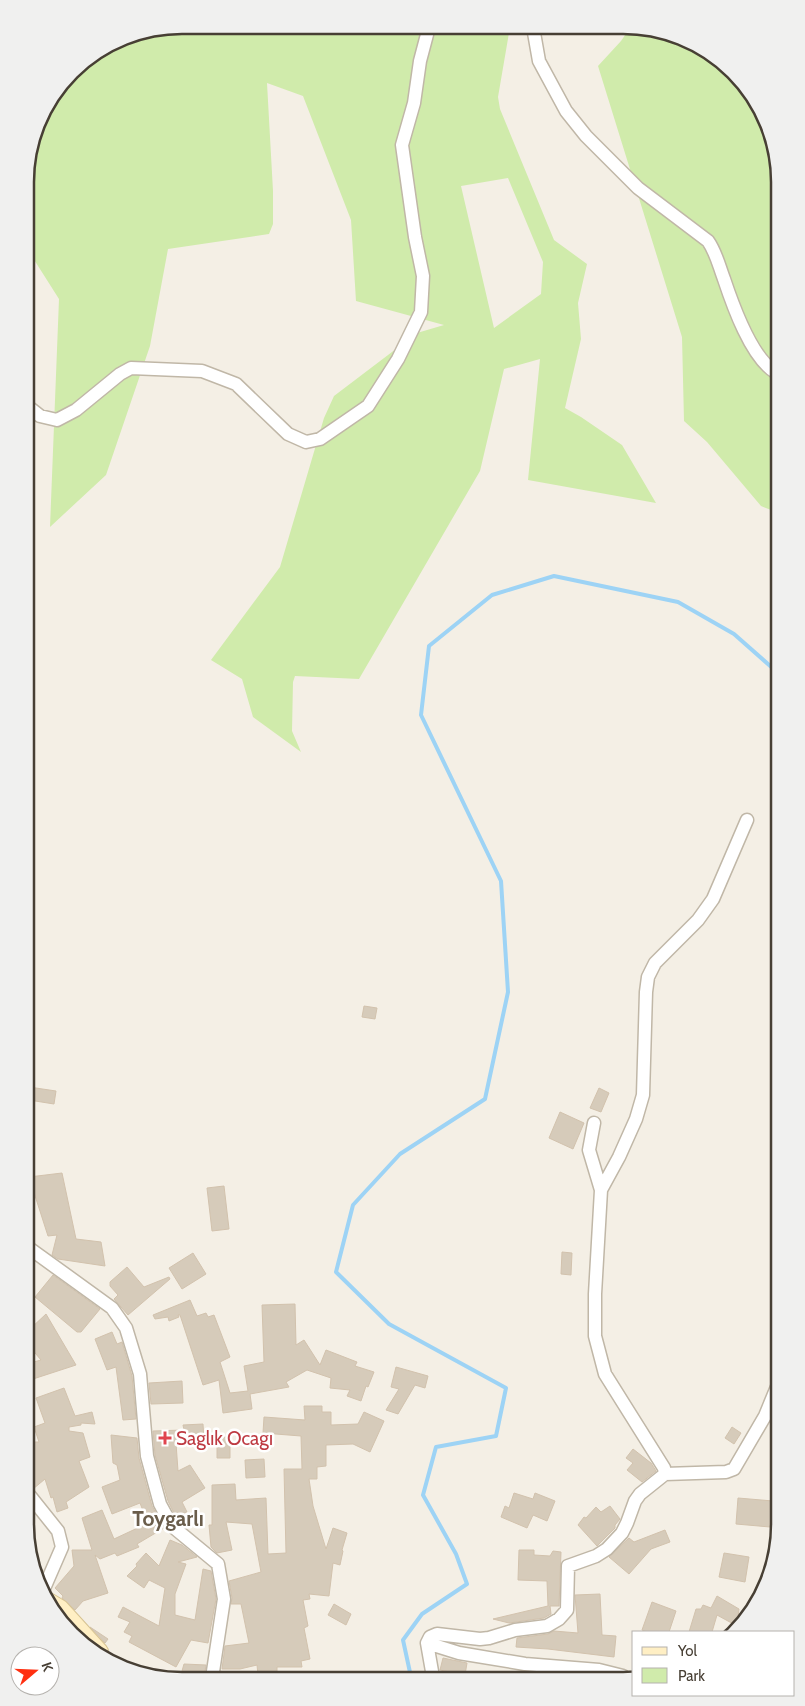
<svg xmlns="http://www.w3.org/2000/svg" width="805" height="1706" viewBox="0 0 805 1706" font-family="Cabin,sans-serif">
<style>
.green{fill:#d0ebab;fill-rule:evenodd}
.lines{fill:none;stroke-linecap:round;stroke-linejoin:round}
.stream{stroke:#9dd3f5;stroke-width:4}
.building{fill:#d6cbba;stroke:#d2c2ad}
.street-casing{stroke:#c0b7a7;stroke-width:15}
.secondary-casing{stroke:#d7c392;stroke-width:20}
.street{stroke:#fff;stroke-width:12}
.secondary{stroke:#ffefc4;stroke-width:18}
.health-dot{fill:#e0444e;stroke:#fff;stroke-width:2}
.labels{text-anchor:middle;stroke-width:5;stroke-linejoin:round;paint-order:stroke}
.health-label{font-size:19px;fill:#be3a42;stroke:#fff;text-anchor:start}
.quarter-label{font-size:21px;font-weight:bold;fill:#6a5d4b;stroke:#fff}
.rim{fill:none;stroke:#473f34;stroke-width:2.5}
</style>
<rect width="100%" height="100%" fill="#f4efe5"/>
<path class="green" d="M181,25l329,2 -12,70 2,12 54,131 33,24 -9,39 3,36 -16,69 16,9 41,28 34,58 -128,-23 12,-121 -36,10 -24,102 -121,208 -64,-3 -2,6 -1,49 9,21 -48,-35 -11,-38 -31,-19 69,-93 44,-149 10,-22 83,-63 27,-8 -88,-24 -5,-81 -48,-124 -36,-13 6,108v33l-4,10 -101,15 -18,97 -44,129 -56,52 9,-228 -33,-52 -1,-76 16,-59 37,-48 44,-27zM508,178l35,84 -2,32 -47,34 -33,-142z
M630,28h24l73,36 32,39 16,38 1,371 -15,-6 -54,-64 -23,-21 -2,-84 -84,-271 23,-25z"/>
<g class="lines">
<path class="stream" d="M411,1677l-8,-37 19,-26 45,-30 -11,-30 -33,-59 13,-48 60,-11 10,-48 -117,-64 -53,-52 17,-67 47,-51 85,-55 23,-107 -7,-111 -80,-166 8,-69 63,-51 62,-19 124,26 56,32 43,38"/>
</g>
<path class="building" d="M364,1006l13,2 -2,11 -13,-2z
M29,1087l27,4 -2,13 -25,-4z
M599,1088l10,5 -8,19 -11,-4z
M560,1112l24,11 -11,26 -24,-11z
M62,1173l14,66 25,3 4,24 -47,-7 -6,-4 5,-20 -9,1 -19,-59z
M224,1186l5,43 -17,2 -5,-43z
M562,1252l10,1 -1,22 -10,-1z
M193,1253l13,21 -24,15 -13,-21z
M127,1267l17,20 25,-10 1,2 -42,36 -14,-16 4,-4 -8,-9v-4z
M53,1275l47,34 -19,23h-4l-42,-35z
M190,1300l7,16 9,-3 2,4 6,-2 16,42 -10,5 10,31 18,-2 -4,-25 20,-4 -2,-57 33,-1 1,41 8,-5 16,25 6,-15 31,12 -2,4 19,6 -6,15 -2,-1 -5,15 -14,-5 3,-6 -20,-2 1,-10 -24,-8 -21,12 3,5 -39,7 2,15 -29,4 -4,-33 -16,5 -23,-70h-2l1,2 -10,4 -1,-4 -13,2 -2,-4z
M46,1314l30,51 -46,15v-17l11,-3 -11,-13v-18z
M112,1332l5,12 5,-2 10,34 4,43 -13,1 -7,-53 -9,3 -12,-31z
M396,1367l32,9 -3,12 -10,-3 -17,29 -12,-4 13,-21 -8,-2z
M182,1381l1,22 -32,1 -2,-21z
M64,1388l11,28 17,-4 3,12 -14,-1v2l-12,2v4l14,2 7,24 -11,4 10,26 -23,15 2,6 -11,4 -4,-15 -2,1 -6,-19 -12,10 -3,-1 1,-46h8l-5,-15 11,-4 -9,-25z
M304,1406h18v6h9v13l27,-1 6,-12 20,9 -14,31 -17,-8 -27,1v21l-9,1v12h-8l4,27 13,43 7,-21 14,5 -5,17 1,1 -3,14 -7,-2 -4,33 -20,-2 1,5 -7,1 5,26 -4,2 6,31 -9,2 1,6h-25v7l-19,1 -1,-10 -17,4h-18l3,-23 24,-3 -8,-39h-10l1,-6 -3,-17 32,-9 -9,-48 -26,-2 6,28 -15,3 -6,-6 -2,-22h3v-40l23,-1 1,16 30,-2 2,56 18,-1 -2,-84h18l-1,-33 -38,-3 1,-16 41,3z
M203,1424l1,16 -28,3 2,28 12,-6 15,23 -23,14 5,10 -11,5 -8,-16 -13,-46 -2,-24 31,-1 -1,-5z
M732,1427l9,6 -7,11 -9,-6z
M111,1435l26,3 2,20 13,48 12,22 -27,16 2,3 -22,9 -2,-3 -15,6 -5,-4 13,38 -25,8 -8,9 -13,-12 1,-2 -8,-8 19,-22 -2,-16h20l-10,-32 20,-8 12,29 30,-14 -1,-1 4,-3 -7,-18 -28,11 -10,-27 18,-7 -3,-15 -4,-2z
M217,1437h13v21h-13z
M633,1449l18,14 5,8 -14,11 -15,-12 6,-7 -7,-5z
M264,1459l1,18 -19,1 -1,-18z
M514,1493l19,6 2,-6 20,8 -8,20 -14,-6 -6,13 -26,-11 4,-11 4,2z
M738,1498l35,3 -3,26 -34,-3z
M610,1506l10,13 -5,6v3l-18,18 -19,-21 6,-8 2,1 10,-11 5,5z
M665,1530l5,12 -19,7 -22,25 -20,-17 20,-19 5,4z
M170,1540l12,5 15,12 -19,5 8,2 -11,30v21l20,5 8,-51 8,2 5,28 -8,44 -17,-3 -15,27 -47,-25 3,-6 -8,-4 6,-10 -12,-5 5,-10 36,19 6,-38 -16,-8 -5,8 -17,-12 10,-10 -1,-2 10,-11 13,13z
M519,1550h15v5l16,1 3,-5 8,1 -2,54h-9l1,8 -7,4 -35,5 -16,-4 55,-13 -1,-25 -29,-1z
M724,1553l25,4 -4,25 -26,-5z
M30,1560l13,10 -5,13 -8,-18z
M600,1594l2,41 14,1 -2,21 -66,-8 -32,-2 1,-9 31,-4 6,-3 24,2 -3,-38z
M717,1596l22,13 -2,17 -20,-11 -5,17h-23l7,-23h5l2,-4 8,3z
M652,1602l24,9 -7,21h-22l-5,-2z
M334,1604l17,10 -5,11 -18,-10z
M90,1627l18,12 -3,4z
M443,1658l24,5 -2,12 -25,-5z
M184,1664l22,1 -2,13h-24z"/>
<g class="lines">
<g class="street-casing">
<path id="street" d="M533,27l6,34 27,50 20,25 52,52 70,53c8,11 11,25 16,38 9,27 27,78 51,93
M26,405l14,11 17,4 19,-10 44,-36 11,-6 71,3 34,13 52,50 18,8 14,-3 48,-33 30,-47 23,-47 2,-36 -8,-39 -13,-92 12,-42 6,-42 9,-34
M594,1123l-5,27 12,40
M29,1248l83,60 14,20 14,46 7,82 13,48 12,22 46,38 6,35 -12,79
M665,1474l61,-2 8,-3 31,-53 14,-34
M30,1496l28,35 4,16 -20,46
M427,1643l3,-6 7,-3 43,5 9,-1 26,-8 32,-4 12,-7 8,-9 1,-44 28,-10 11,-7 15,-16 5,-10 8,-22 5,-7 25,-20 -1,-6 -59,-94 -10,-38v-42l6,-104 18,-33 17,-38 7,-24 3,-103 2,-15 7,-14 43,-43 15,-21 34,-79
M433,1677l-6,-34 32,10 66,11 74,6 24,6"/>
</g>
<g class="secondary-casing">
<path id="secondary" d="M45,1600l15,9 39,43"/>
</g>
<use href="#street" class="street"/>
<use href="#secondary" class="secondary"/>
</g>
<path class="health-dot" d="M162.5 1430.5h5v5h5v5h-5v5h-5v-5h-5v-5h5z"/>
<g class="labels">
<g class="health-label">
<text x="176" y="1445">Saglık Ocagı</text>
</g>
<g class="quarter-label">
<text x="168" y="1526">Toygarlı</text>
</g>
</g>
<path d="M0 0H805V1706H0ZM182 34H623A148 148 0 0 1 771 182V1524A148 148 0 0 1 623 1672H182A148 148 0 0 1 34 1524V182A148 148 0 0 1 182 34Z" fill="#f0f0ef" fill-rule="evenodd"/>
<path class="rim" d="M182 34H623A148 148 0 0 1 771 182V1524A148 148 0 0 1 623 1672H182A148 148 0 0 1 34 1524V182A148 148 0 0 1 182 34Z"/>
<rect x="632" y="1631" width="162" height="65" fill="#ffffff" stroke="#b5b2ae"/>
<rect x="642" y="1647" width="25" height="8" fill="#ffefc4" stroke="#b5b2ae"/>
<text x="678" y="1656" font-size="15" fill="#473f34">Yol</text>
<rect x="642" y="1668" width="25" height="15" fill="#d0ebab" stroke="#b5b2ae"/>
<text x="678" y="1681" font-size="15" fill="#473f34">Park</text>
<g transform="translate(35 1671) rotate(71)"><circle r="24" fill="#ffffff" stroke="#b5b2ae"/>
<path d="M0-4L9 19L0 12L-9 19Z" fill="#ff3011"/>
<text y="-8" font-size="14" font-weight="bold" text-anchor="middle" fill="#473f34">K</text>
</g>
</svg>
